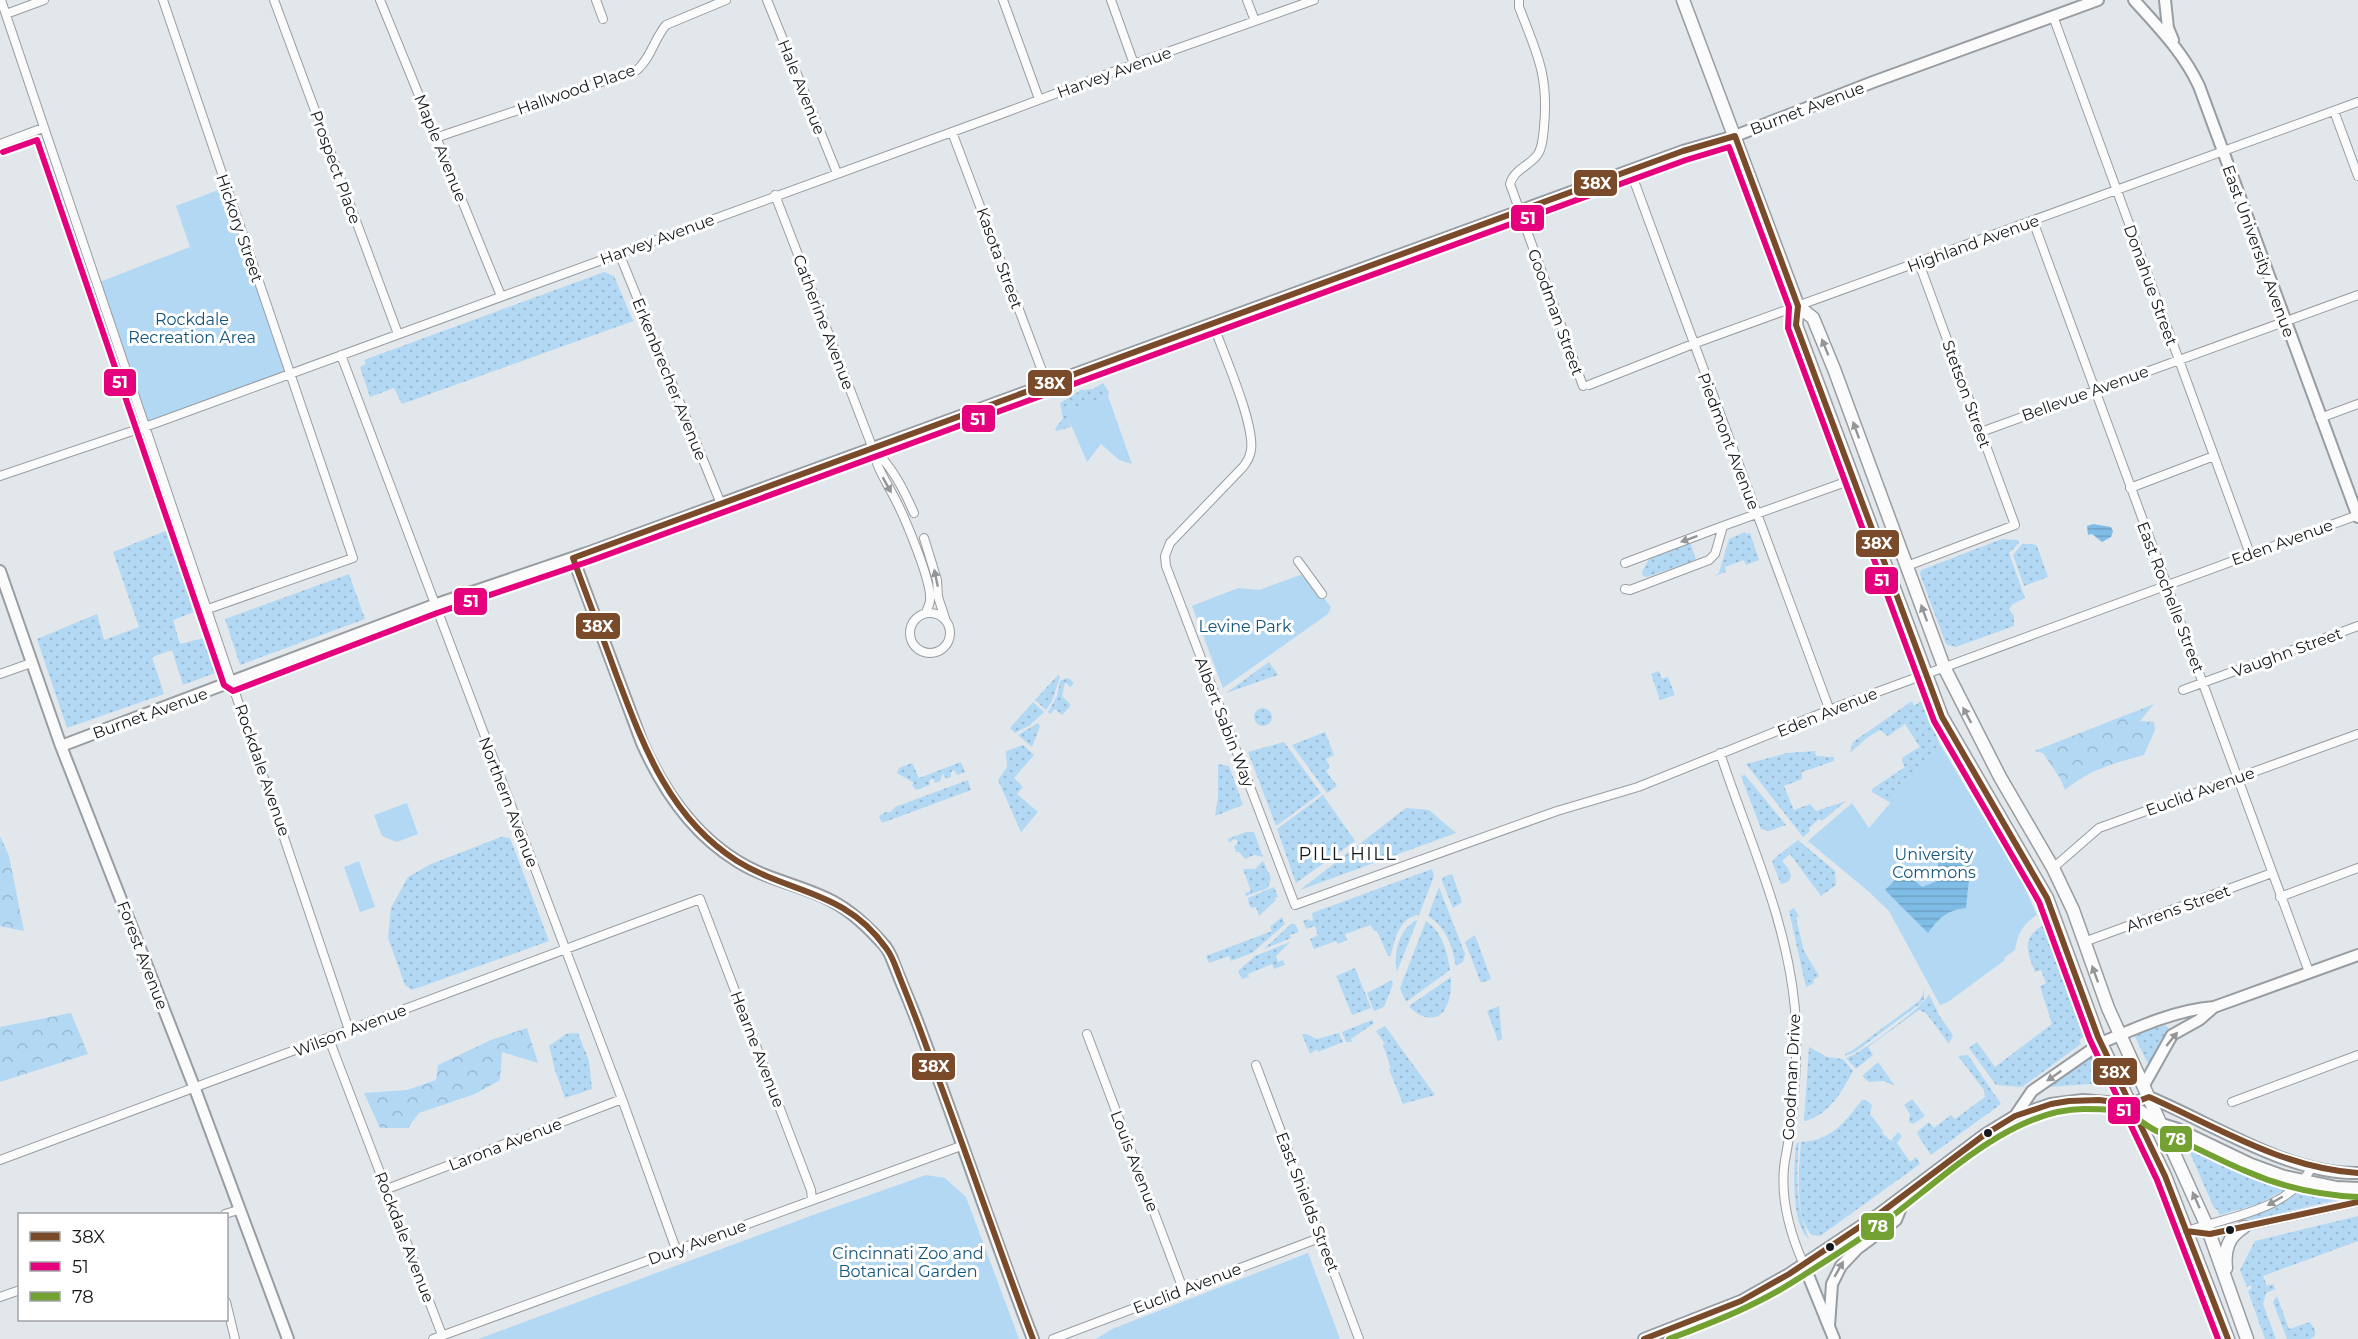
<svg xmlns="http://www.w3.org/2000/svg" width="2358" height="1339" viewBox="0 0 2358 1339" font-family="Montserrat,sans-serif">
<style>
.grass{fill:url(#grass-dots)}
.forest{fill:url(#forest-crowns)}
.park{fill:#b2d8f4}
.water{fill:url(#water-rules)}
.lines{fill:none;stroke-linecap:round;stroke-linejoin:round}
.minor-casing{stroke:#999da1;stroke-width:10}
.tertiary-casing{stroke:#999da1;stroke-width:14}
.secondary-casing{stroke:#999da1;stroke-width:14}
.primary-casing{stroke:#999da1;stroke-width:15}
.minor{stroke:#fbfbfc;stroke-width:8}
.tertiary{stroke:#fbfbfc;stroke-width:10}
.secondary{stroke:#fbfbfc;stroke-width:10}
.primary{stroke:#fbfbfc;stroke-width:12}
.bus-1-casing{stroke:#fff;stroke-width:10}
.bus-2-casing{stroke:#fff;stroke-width:10}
.bus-3-casing{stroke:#fff;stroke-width:10}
.bus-1{stroke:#7a4b2a;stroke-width:6}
.bus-2{stroke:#e5007d;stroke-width:6}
.bus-3{stroke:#73a232;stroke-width:6}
.oneway{fill:#949597}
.bus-dot{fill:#15191c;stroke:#fff;stroke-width:2}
.labels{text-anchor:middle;stroke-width:6;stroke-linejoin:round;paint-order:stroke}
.street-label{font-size:16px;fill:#15191c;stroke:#fff}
.park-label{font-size:16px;fill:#13557b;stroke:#fff}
.neighbourhood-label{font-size:18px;letter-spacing:1.5px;fill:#15191c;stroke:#fff}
.line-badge{stroke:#fff;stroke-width:2}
.badge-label{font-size:16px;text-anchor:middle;font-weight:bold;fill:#fff}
</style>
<defs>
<pattern id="grass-dots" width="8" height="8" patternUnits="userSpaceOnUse" patternTransform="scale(1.5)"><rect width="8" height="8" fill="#b2d8f4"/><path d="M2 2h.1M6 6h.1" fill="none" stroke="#98b9d1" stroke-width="1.8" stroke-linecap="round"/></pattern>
<pattern id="forest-crowns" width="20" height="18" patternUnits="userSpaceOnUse" patternTransform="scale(1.5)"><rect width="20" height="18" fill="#b2d8f4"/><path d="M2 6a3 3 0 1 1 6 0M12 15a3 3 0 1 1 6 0" fill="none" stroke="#98b9d1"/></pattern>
<pattern id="water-rules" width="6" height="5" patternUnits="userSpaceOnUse" patternTransform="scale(1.5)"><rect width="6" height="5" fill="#7fbde6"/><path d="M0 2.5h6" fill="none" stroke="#6da2c5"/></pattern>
</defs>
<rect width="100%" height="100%" fill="#e2e7ec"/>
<path class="grass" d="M604,272l10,4 19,45 -231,83 -8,-16 -24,9 -10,-30 6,-3 -2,-4z
M1103,383l6,9 -1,4 -42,15 5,16 -15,4 -1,-2 8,-11 -3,-15 21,-13 12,-1z
M168,530l26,82 -21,8 7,24 24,-6 11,35 -32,12 -11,-35 -20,7 12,37 -97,34 -30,-89 60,-25 7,26 35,-13 -26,-75z
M1745,532l1,2 4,-1 9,27 -13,5 -2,-5 -19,7 1,5 -12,4 5,-3 10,-34z
M2002,539l16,1 1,3 -10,10 16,45 -12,6 -4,5 5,7v10l-58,21 -10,-3 -26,-70 1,-4z
M1690,542l6,18 -49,17 -4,-1 -1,-4 8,-15z
M2022,544h11l4,2 11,31 -24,9 -11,-31z
M349,574l16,45 -125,46 -15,-46z
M1269,662l9,13 -52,18z
M1659,671l3,8 6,-2 7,18 -15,5 -9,-26z
M1058,675l2,2 -8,24 -6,9 -11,-10z
M1066,678l4,1 4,4 -4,4 -5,-5 -3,14 9,9 -9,10 -7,-6 -5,5 -2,-2 9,-16 3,-15z
M1912,701l2,5 7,-5 19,43 -49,59 -19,-11v-3l33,-22 -3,-6 1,-4 17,-10 -15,-23 -17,12 -8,-6 -12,7 -18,16 3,-11z
M1033,702l11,10 -14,13 -15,8 -5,-5z
M1254 717a9 9 0 1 1 18 0a9 9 0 1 1-18 0Z
M1038,723l2,3 -8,21 -14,-12z
M1325,732l9,23 -8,4 4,9 -4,3 11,15 -10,7 -35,-48z
M1284,742l37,51 -45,33 -28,-74z
M1023,745l11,10 -20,23 9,9 -6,7 21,18 -17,20 -23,-52 9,-13 -1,-16z
M1815,751l1,5 18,1v4l-32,11v7l-18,7 10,24 16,-6 6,7 30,-10 -24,20 -3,-2 -10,9 1,3 -7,6 -57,-73 41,-11z
M961,762l4,10 -8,3 -3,-5 -3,2v5l-5,2 -3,-6 -3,8 -5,2 -2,-5 -4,3 1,4 -14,5 -4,-5 2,-2 -17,-10 2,-5 13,-5 7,15z
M1218,764l11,2 14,39 -28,11 3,-19z
M1745,775l41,50 -17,6 -8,-2 -20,-53z
M968,780l3,10 -89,33 -3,-7 7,-4h5l4,-5z
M1323,795l32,46 -59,42 -19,-54z
M1406,808l23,2 27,23 -156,57z
M1246,832h8l9,25 -9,-2 -9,4 -6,-7h-3l-2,-6 3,-2v-4l-3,-1 -5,4 -1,-4z
M501,837l9,1 39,103 -137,49 -7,-5 -17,-47 3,-30 17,-31 23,-13z
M1798,840l37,31 1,14 -15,11 -31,-42 -8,7 6,7 3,8 -3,6 -7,2 -9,-22 4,-5z
M1263,861l8,17 -3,10 -22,8 -1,-3 6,-2 -8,-22h12z
M1432,869l2,7 -15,39c-19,2 -25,24 -28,41h-3l-11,-25h-3l-3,-6 -26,9 2,6 -9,4 -2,-3 -22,8 -4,-10 8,-4 -3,-9 -9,3 -3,-8 6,-2 1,2 3,-1 -1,-7z
M1452,874l10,28 -9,6 -11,-27 1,-4z
M1274,887l4,10 -3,1 1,2 -17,16 -3,-9 -4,1 -3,-3 -1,-7z
M1439,887l26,67 -2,8 -7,4c-4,-20 -9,-38 -28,-50z
M1794,908l5,8 -3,2 8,33 15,25 -6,4 1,3 -8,4 -17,-76z
M1282,917l3,7 -33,29 -21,8 -2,-5 -20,7 -3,-7 66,-25 -2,-4z
M1417,920v1l-20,51c-4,-17 2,-44 20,-52z
M1426,921c17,12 21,30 24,49l-44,32 -6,-14z
M1291,924h4l4,8 -9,3 1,3 -27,11z
M2043,925l41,112 -5,3 2,4 -59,43 -26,-2 -27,-37 8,-6 18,25 57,-43 -12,-38 6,-3 -5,-13 -6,2c-8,-21 -14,-33 8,-47z
M1475,935l16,44 -10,4 -16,-41z
M1290,942l-14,14 2,6 5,-2 2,5 -11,4 -2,-5 -24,10 1,3 -7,2 -4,-8 17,-15z
M1355,968l16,40 -19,7 -16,-39z
M1451,977c0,9 0,20 -4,28 -7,19 -28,14 -38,1z
M1392,980l1,4 -9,23 -10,4 -7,-18z
M1924,987v12l-3,4 -66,49 -10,4v-2l8,-4 66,-49 4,-6z
M1929,994l10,21 14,20 -4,9 -23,-31 -7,-3 -51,37 5,8 -17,14 -10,-11c13,-3 80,-53 83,-64z
M1499,1006l3,33 -4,2 -11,-30z
M1372,1020l2,3 -23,16 1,3h-6l-4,-10z
M2162,1024l6,3 1,5 -20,34 -15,-31z
M1385,1026l50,69 -32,9 -14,-35 2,-1 -8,-23 2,-1 -9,-13z
M578,1033l11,28 3,28 -27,9 -10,-28 -6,-24 17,-12z
M1339,1033l4,9 -25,10 -1,-3 -7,5 -8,-20h4l11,5z
M1809,1047l18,10 16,2 10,12c-12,22 -23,42 -47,50h-2z
M1968,1055l33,49 -70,51 -12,-18 -2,-5 12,-10 5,6 17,-13 4,4 30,-22 -1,-7 -26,-34z
M2091,1055l13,28 -56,4v-1z
M1878,1062l17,24 -11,-5 -15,1 -7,-6z
M1912,1099l13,17 -12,8 -4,-2 1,-8 -6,-9z
M1862,1100h4l6,5 -2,9 13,17 -1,2 9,8 7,-9 4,4 -5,7 13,19 6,-5 4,7 -100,72 -8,-1c-18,-16 -13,-70 -11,-93 30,-1 44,-20 61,-42z
M2188,1141l96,42 2,6 -27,15 -40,11 -1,-5 -4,-2 -27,-62z
M1799,1142c-3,33 -3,67 10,97 -19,-15 -15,-72 -13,-95z
M2299,1192l46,6 -98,23 -1,-2 24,-9z
M2358,1216v25l-95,35 4,10 6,-2 2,5 -9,4 -3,11 13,35h-11l-17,-48 4,-3 -2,-3 -3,2 -7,-17 15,-29z
M2277,1296l12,33 21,-7 5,8v6l-5,3h-23l-14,-37z"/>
<path class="forest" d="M2154,704l-14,17 14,1 1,8 -11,25c-29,8 -56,15 -79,35l-5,-12 -17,-25 -9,-2z
M0,836l9,20 15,75 -24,-5z
M71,1013l17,41 -88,28v-55z
M527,1028l11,35 -36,-11 -2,28 -25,14 -56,19 -11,15h-28l-16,-35 43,-3 29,-10 2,-15 53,-25z"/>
<path class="park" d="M226,187l64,187 -144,52 -49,-143 93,-36 -14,-41z
M1108,396l24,68 -13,-4 -18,-16 -14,18 -22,-51z
M1300,575l7,2 24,30 -3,7 -105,74 -31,-82 46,-18 21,2z
M1940,744l83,140 14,31c-14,9 -19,18 -22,35l-11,8 1,2 -57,42 -8,3 -51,-94 -20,-19 -61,-51 44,-38 17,25z
M407,803l11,31 -21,8 -15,-6 -8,-21z
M359,861l16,46 -15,5 -16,-45z
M926,1175l19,3 21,19 53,142h-541l335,-124z
M1308,1253l32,86h-244l16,-10z"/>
<path class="water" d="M2093,524l18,3 2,4 -2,6 -9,5 -10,-8 -4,1 -1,-9z
M1937,858l34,2 -5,48c-19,2 -27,10 -38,25l-43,-43 19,-19 18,16 18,-7z"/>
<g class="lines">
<g class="minor-casing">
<path id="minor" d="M1,0l348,1030
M163,0l190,558 -145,51
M274,0l124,334
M380,0l121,296
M596,0l7,19
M767,0l70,173
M1003,0l36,99
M1111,0l23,64
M1247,0l8,21
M1519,0v7c18,47 30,68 25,120 -1,9 -1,19 -6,27 -8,12 -24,15 -28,30l73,202
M6,14l38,-14
M2053,16l197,538
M2334,111l24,65
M952,132l95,252
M438,137l199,-67c14,-12 17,-31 29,-45l60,-25
M0,144l43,-16
M1630,170l200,541
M775,195l98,254c3,18 12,30 20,46 10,18 39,86 37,105 0,4 -3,9 -4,13
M2033,221l276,751
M619,253l102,251
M1213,324c10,28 42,100 38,126 -1,7 -4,12 -8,17l-73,76 -5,13 1,10 129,339 262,-94 81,-24 204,-82 516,-190
M341,355l281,744 54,150
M1589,385l104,-41 665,-242
M2320,418l38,-14
M1981,432l377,-137
M873,449c19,17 31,41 41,64
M0,476l156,-53 848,-310 130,-49 180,-64
M2130,488l84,-32
M1723,526l131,-47
M924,538l13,42 1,17 7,21
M1298,561l24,33
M1625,563l98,-37 -8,28 -6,6 -79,30 -5,-1
M1907,566l108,-41 -96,-262
M910 633a20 20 0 1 1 40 0a20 20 0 1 1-40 0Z
M0,674l31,-11
M2183,690l175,-64
M1720,753c28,85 67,166 75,256 3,41 0,87 -6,127 -1,11 -4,21 -5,32 -3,32 7,68 20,97
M2053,868l46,-40 259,-94
M2280,897l78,-29
M2084,942l188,-69
M1087,1034l96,255
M329,1039l113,296
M1256,1065l103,274
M2232,1102l126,-47
M0,1160l700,-261 111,291 1,10
M387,1189l235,-90
M225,1214l13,-4
M2186,1231l24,3 148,-32
M2187,1231c43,-15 101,-20 125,-64
M0,1297l20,-7
M226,1302l9,37
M433,1339l528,-193
M1053,1339l269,-102"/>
</g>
<g class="tertiary-casing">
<path id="tertiary" d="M2134,0c25,28 49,52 65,86l159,431
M2165,0l3,28 5,12
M573,558l69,185c20,45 51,91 95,118 30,19 65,24 95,40 19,10 38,28 52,44 6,6 9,17 12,24 9,23 19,45 27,68 38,100 71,202 110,302
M0,571l61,175 134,343 93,250
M61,746l373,-141 153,-52 1096,-402 52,-15 138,-54 225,-82
M2101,1043c35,-15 74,-33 113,-36l144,-52
M2144,1085l28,-50 27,-15 15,-13
M1804,1265l30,74"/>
</g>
<g class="secondary-casing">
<path id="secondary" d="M2130,1104l19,-7c63,26 141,78 209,76
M2015,1116l17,-25 69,-48
M1829,1326l3,-42 9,-18 16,-17 39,-29 10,-25
M1644,1339l97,-38 48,-27 90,-60 105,-79 31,-19 36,-12 32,-4 47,4 32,20 16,5 73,35 33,12 52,11 22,1"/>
</g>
<g class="primary-casing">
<path id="primary" d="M1683,0l115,306 -2,19 146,392 105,181 51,139 67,139 63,163
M1798,306l15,12 21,51 110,298 56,110 53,91 20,42 35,98 98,216 41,115
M2226,1268c-2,-18 2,-31 18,-41"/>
</g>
<use href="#minor" class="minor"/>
<use href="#tertiary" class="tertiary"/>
<use href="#secondary" class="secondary"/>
<use href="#primary" class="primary"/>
<g class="bus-1-casing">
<path id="bus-1" d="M2186,1231l24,3 148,-32
M1033,1339c-36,-95 -68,-191 -104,-285 -9,-26 -19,-51 -29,-76 -4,-10 -7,-21 -14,-30 -41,-58 -96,-54 -149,-87 -68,-43 -94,-116 -121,-187 -14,-39 -29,-77 -43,-116l1110,-407 52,-15 63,170 -2,19 146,392 105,181 51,139 67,139 63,163
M1644,1339l97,-38 48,-27 90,-60 105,-79 31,-19 36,-12 18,-3 30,-1 31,4 19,-7c68,30 133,71 209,76"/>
</g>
<g class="bus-2-casing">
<path id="bus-2" d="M3,152l34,-12 187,545 9,6 204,-78 153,-52 1096,-401 43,-13 60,160 -1,21 146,393 105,181 51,138 67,140 61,159"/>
</g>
<g class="bus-3-casing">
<path id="bus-3" d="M1669,1339c44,-17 87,-33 127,-59 30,-19 62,-39 91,-60 55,-41 126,-112 198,-111 12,0 34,0 45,5 10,6 20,15 31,19 30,11 57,27 87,39 34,15 72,23 110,25"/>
</g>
<use href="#bus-1" class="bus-1"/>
<use href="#bus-2" class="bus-2"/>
<use href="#bus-3" class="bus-3"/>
</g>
<defs><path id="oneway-solid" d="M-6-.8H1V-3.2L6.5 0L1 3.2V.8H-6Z" transform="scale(1.5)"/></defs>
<g class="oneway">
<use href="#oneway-solid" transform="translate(1825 347) rotate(-112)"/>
<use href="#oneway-solid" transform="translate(1856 430) rotate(-110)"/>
<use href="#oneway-solid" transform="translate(887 485) rotate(61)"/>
<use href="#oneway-solid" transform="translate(1689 539) rotate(160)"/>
<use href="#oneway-solid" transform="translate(936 578) rotate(-102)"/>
<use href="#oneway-solid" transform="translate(1924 613) rotate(-110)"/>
<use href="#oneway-solid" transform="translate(1967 715) rotate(-118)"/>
<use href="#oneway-solid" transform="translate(2095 974) rotate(-110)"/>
<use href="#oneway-solid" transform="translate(2172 1039) rotate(-51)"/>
<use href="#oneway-solid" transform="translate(2054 1076) rotate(145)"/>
<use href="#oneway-solid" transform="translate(2196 1200) rotate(-114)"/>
<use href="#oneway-solid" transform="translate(2275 1201) rotate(150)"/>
<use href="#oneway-solid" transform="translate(1839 1269) rotate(-60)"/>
</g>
<g class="bus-dot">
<circle cx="1988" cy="1133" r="5"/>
<circle cx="2230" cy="1230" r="5"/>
<circle cx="1830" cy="1247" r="5"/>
</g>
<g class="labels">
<g class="street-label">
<text transform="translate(1114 72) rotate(-20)" y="6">Harvey Avenue</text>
<text transform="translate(802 87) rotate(68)" y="6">Hale Avenue</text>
<text transform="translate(576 89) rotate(-19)" y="6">Hallwood Place</text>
<text transform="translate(1807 108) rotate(-21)" y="6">Burnet Avenue</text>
<text transform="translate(441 148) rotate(68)" y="6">Maple Avenue</text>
<text transform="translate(336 167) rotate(70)" y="6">Prospect Place</text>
<text transform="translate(240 228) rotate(71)" y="6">Hickory Street</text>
<text transform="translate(657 239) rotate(-20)" y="6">Harvey Avenue</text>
<text transform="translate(1973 243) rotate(-20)" y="6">Highland Avenue</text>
<text transform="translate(2259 251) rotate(70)" y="6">East University Avenue</text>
<text transform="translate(1000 258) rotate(70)" y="6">Kasota Street</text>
<text transform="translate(2151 285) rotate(70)" y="6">Donahue Street</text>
<text transform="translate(1556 312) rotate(70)" y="6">Goodman Street</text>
<text transform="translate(824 322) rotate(69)" y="6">Catherine Avenue</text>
<text transform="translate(670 379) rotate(68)" y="6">Erkenbrecher Avenue</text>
<text transform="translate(2085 393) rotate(-20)" y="6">Bellevue Avenue</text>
<text transform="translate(1967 394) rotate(70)" y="6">Stetson Street</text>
<text transform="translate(1729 441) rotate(69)" y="6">Piedmont Avenue</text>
<text transform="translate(2282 542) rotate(-20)" y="6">Eden Avenue</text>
<text transform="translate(2171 597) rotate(69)" y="6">East Rochelle Street</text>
<text transform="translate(2287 652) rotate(-20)" y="6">Vaughn Street</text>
<text transform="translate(1827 712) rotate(-22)" y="6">Eden Avenue</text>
<text transform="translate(150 713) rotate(-20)" y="6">Burnet Avenue</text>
<text transform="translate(1225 722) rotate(69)" y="6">Albert Sabin Way</text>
<text transform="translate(263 770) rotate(71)" y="6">Rockdale Avenue</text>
<text transform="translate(2200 791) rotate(-20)" y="6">Euclid Avenue</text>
<text transform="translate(509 802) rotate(69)" y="6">Northern Avenue</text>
<text transform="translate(2178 908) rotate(-20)" y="6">Ahrens Street</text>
<text transform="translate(143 955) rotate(69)" y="6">Forest Avenue</text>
<text transform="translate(350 1030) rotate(-21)" y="6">Wilson Avenue</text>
<text transform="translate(758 1049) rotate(69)" y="6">Hearne Avenue</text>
<text transform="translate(1791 1077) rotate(-87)" y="6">Goodman Drive</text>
<text transform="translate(505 1144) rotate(-21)" y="6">Larona Avenue</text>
<text transform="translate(1135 1161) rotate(69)" y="6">Louis Avenue</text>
<text transform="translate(1308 1202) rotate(69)" y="6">East Shields Street</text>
<text transform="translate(405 1237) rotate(69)" y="6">Rockdale Avenue</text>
<text transform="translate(697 1242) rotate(-20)" y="6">Dury Avenue</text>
<text transform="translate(1187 1288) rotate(-21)" y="6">Euclid Avenue</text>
</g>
<g class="park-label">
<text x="192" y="325">Rockdale<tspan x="192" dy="18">Recreation Area</tspan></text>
<text x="1245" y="632">Levine Park</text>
<text x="1934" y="860">University<tspan x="1934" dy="18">Commons</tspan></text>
<text x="908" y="1259">Cincinnati Zoo and<tspan x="908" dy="18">Botanical Garden</tspan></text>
</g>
<g class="neighbourhood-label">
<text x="1348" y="860">PILL HILL</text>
</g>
</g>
<g class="line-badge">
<rect x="1573" y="169" width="45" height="28" rx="6" fill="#7a4b2a"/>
<rect x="1510" y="204" width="35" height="28" rx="6" fill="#e5007d"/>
<rect x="103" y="368" width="34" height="29" rx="6" fill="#e5007d"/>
<rect x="1027" y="369" width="46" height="28" rx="6" fill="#7a4b2a"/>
<rect x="961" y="404" width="35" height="29" rx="6" fill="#e5007d"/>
<rect x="1855" y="529" width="45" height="29" rx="6" fill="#7a4b2a"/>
<rect x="1864" y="566" width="35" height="29" rx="6" fill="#e5007d"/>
<rect x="453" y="587" width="35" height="29" rx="6" fill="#e5007d"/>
<rect x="575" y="612" width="46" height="28" rx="6" fill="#7a4b2a"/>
<rect x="911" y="1052" width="45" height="29" rx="6" fill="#7a4b2a"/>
<rect x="2092" y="1057" width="46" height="29" rx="6" fill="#7a4b2a"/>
<rect x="2107" y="1096" width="34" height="29" rx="6" fill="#e5007d"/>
<rect x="2159" y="1125" width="34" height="28" rx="6" fill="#73a232"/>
<rect x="1860" y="1212" width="35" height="29" rx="6" fill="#73a232"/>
</g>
<g class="badge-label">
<text x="1596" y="189">38X</text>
<text x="1528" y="224">51</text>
<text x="120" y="388">51</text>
<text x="1050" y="389">38X</text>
<text x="978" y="425">51</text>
<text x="1877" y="549">38X</text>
<text x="1882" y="586">51</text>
<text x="471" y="607">51</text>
<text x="598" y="632">38X</text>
<text x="934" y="1072">38X</text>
<text x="2115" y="1078">38X</text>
<text x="2124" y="1116">51</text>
<text x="2176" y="1145">78</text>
<text x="1878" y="1232">78</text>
</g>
<rect x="18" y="1213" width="210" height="108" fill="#ffffff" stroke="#a1a3a4" stroke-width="1.5"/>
<rect x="30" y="1232" width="30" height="9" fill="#7a4b2a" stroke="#a1a3a4" stroke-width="1.5"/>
<text x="72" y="1243" font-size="18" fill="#15191c">38X</text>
<rect x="30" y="1262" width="30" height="9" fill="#e5007d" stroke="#a1a3a4" stroke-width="1.5"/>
<text x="72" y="1273" font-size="18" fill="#15191c">51</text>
<rect x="30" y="1292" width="30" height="9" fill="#73a232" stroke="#a1a3a4" stroke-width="1.5"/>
<text x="72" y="1303" font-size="18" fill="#15191c">78</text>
</svg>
